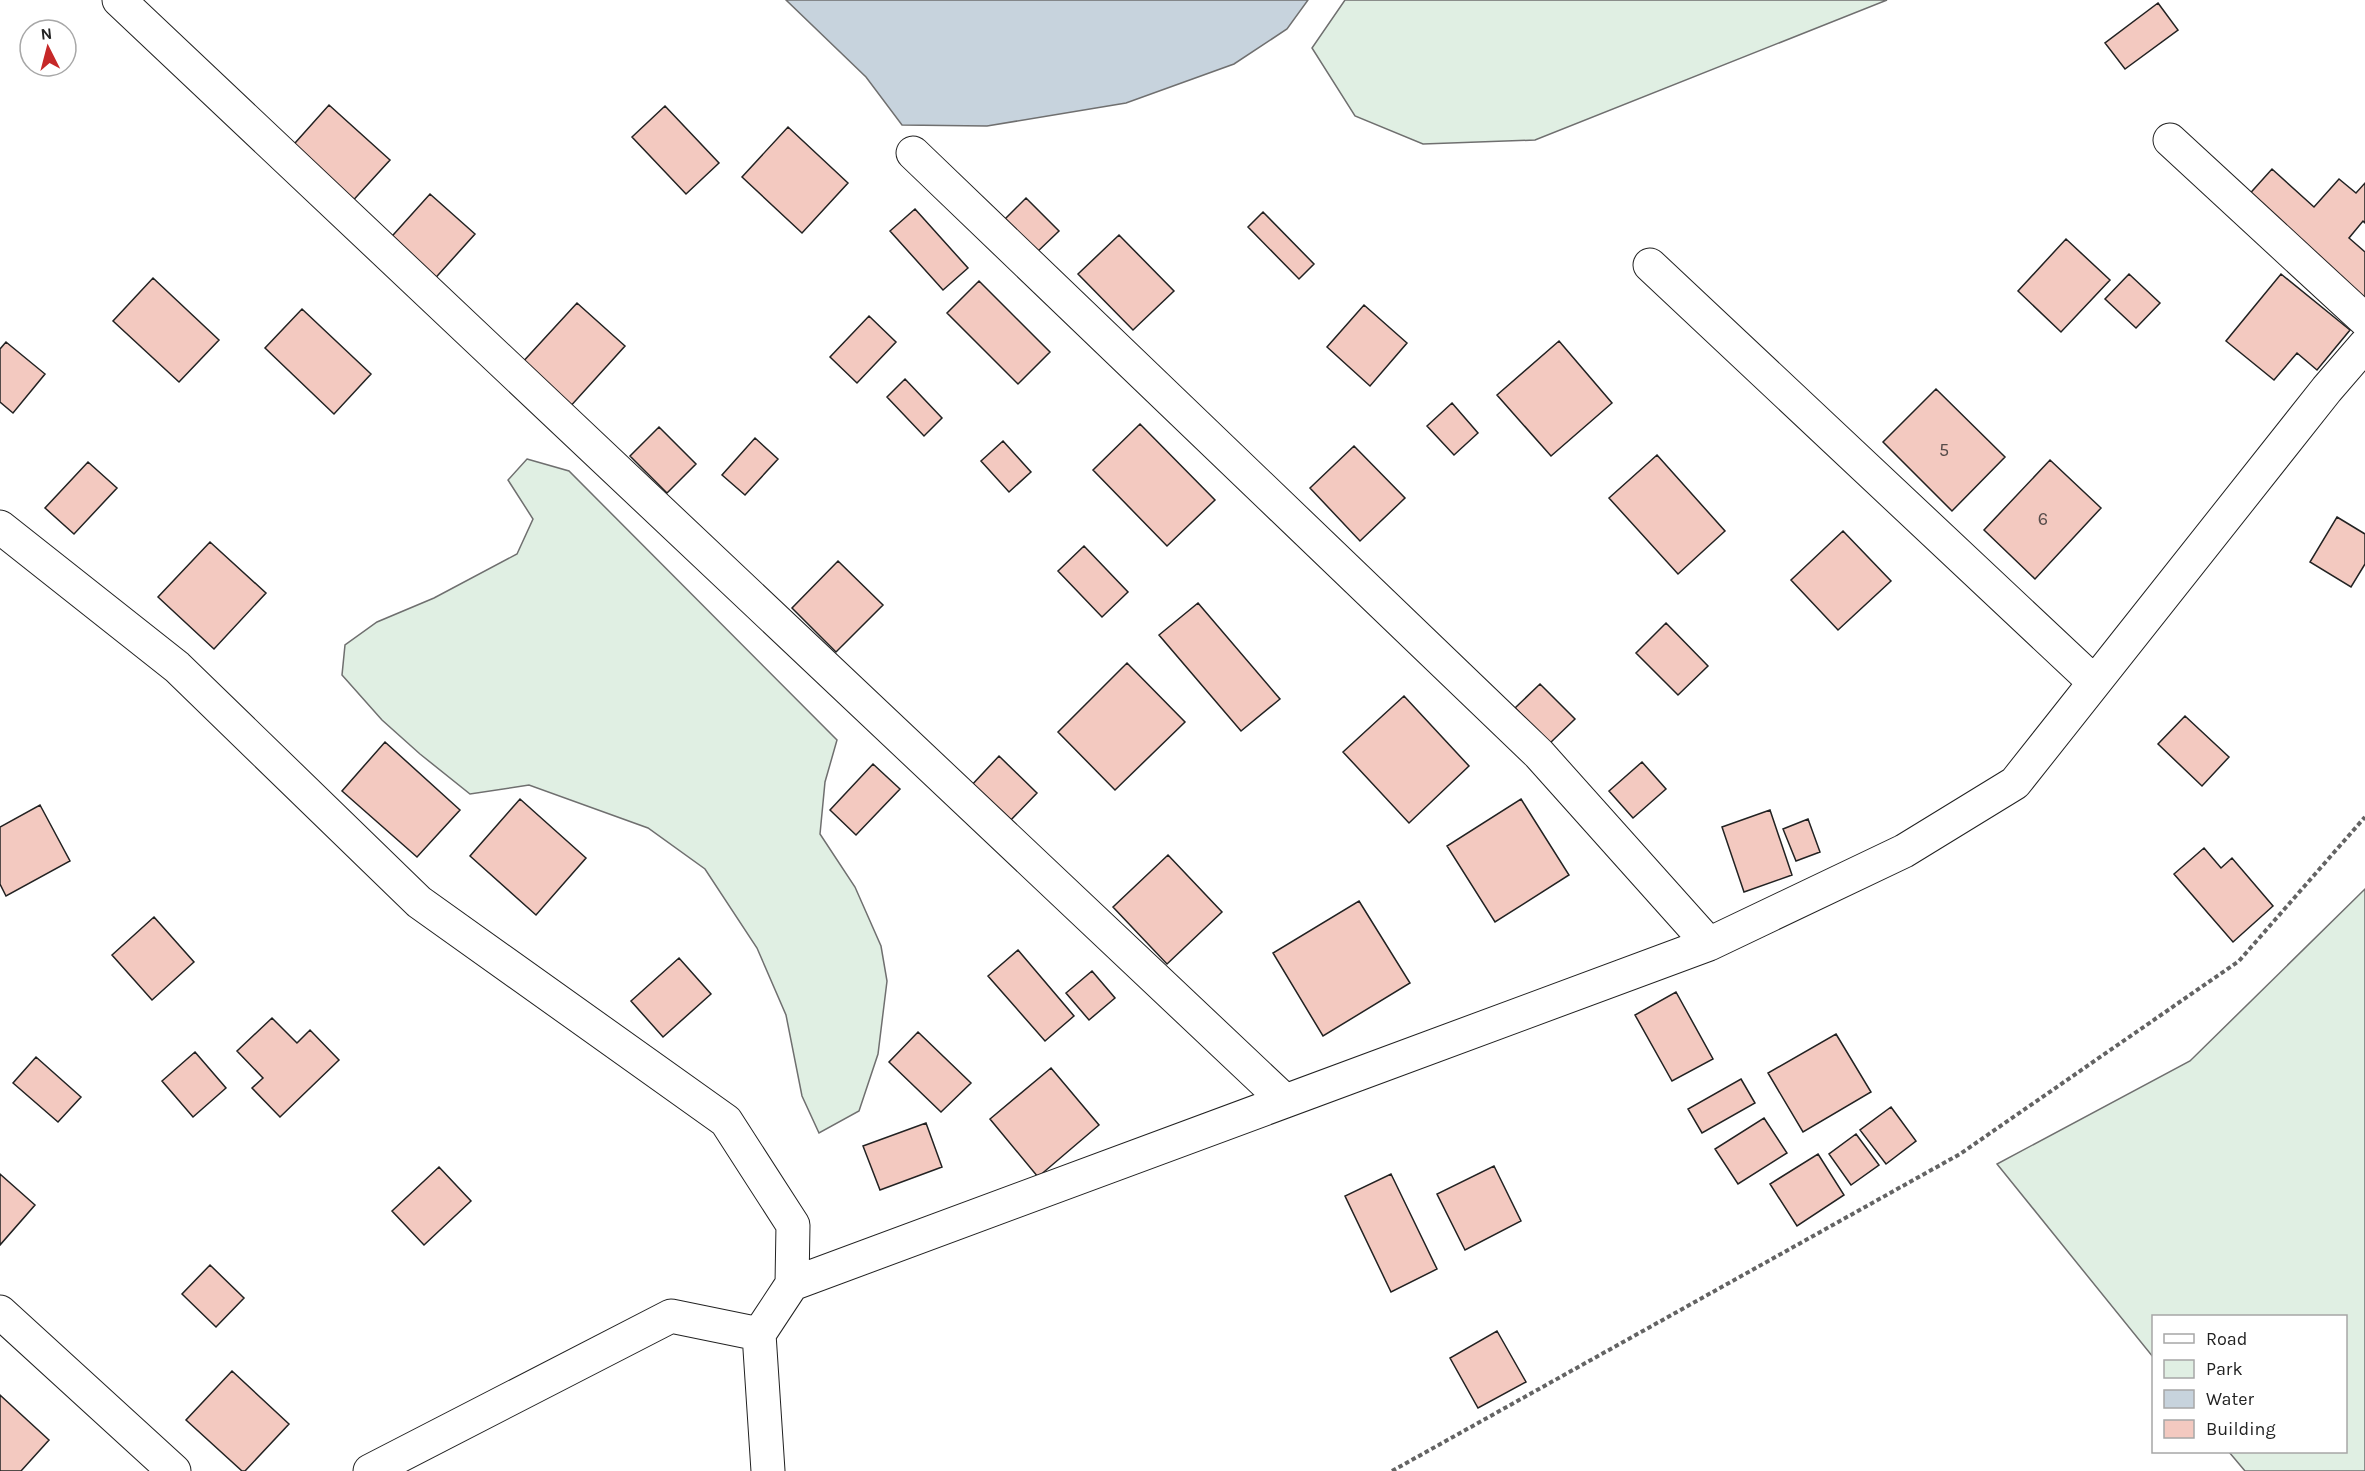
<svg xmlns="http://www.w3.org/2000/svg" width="2365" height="1471" viewBox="0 0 2365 1471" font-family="Karla,sans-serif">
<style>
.green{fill:#e0efe3;stroke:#6f6f6f;stroke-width:1.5}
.water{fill:#c7d3dd;stroke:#6f6f6f;stroke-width:1.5}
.building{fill:#f3c9c0;stroke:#222;stroke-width:1.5}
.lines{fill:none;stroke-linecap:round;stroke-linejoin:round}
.street-casing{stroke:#222;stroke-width:35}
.path{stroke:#646464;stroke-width:4;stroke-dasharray:4.5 3;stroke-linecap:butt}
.street{stroke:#fff;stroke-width:33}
.labels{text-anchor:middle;stroke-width:4.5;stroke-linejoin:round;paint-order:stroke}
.number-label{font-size:18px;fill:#564c4a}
</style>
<rect width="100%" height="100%" fill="#fff"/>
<path class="green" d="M1345,0h542l-352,140 -112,4 -68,-28 -43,-68z
M527,459l42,12 268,269 -12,42 -5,52 35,53 26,59 6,35 -9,73 -19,57 -40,22 -17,-37 -16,-81 -29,-67 -52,-79 -57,-41 -119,-43 -59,9 -50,-40 -38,-34 -40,-45 3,-30 32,-23 57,-24 83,-44 16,-35 -25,-39z
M2365,889v582h-120l-16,-19h117v-136h-192l-1,41 -156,-193 193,-103z"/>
<path class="water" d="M786,0h522l-21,29 -53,35 -108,39 -139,23 -85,-1 -36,-48z"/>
<path class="building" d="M2158,3l20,27 -53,39 -20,-26z
M329,105l61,55 -42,46 -61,-54z
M665,106l54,57 -33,31 -54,-57z
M788,127l60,56 -46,50 -60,-56z
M2272,169l42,38 25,-28 17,14 9,-10v40l-2,-2 -14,17 16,14v54l-120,-107z
M430,194l45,40 -45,50 -45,-40z
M1026,198l33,33 -24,23 -32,-33z
M915,209l53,59 -25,22 -53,-59z
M1263,212l51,52 -15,15 -51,-52z
M1119,235l55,56 -41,39 -55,-56z
M2066,239l44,41 -49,52 -43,-41z
M2129,274l31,29 -24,25 -31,-29z
M2281,274l69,56 -33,40 -20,-17 -23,27 -48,-39z
M153,278l66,62 -40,42 -66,-61z
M979,281l71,71 -32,32 -71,-71z
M577,303l48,43 -57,63 -48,-44z
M1364,305l43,38 -37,43 -43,-39z
M302,309l69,65 -37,40 -69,-66z
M869,316l27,26 -39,41 -27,-26z
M1559,341l53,62 -61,53 -54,-61z
M6,342l39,32 -32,39 -13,-11v-53z
M905,379l37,39 -18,18 -37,-39z
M1936,389l69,68 -53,54 -69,-69z
M1452,403l26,30 -24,22 -27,-29z
M1140,424l75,76 -48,46 -74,-76z
M659,427l37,37 -29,29 -37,-37z
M755,438l23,21 -33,36 -23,-20z
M1003,441l28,31 -22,20 -28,-31z
M1354,446l51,52 -45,43 -50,-53z
M1657,455l68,76 -47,43 -69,-76z
M2050,460l51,48 -66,71 -51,-49z
M88,462l29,26 -43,46 -29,-26z
M2337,517l28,17v30l-14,23 -41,-25z
M1843,531l48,50 -53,49 -47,-50z
M210,542l56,51 -52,56 -56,-52z
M1084,546l44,46 -26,25 -44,-46z
M838,561l45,44 -47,47 -44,-44z
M1198,603l82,96 -39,32 -82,-96z
M1666,623l42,43 -30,29 -42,-42z
M1127,663l58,59 -70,68 -57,-58z
M1540,684l35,35 -25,24 -35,-35z
M1404,696l65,70 -60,57 -66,-71z
M2185,716l44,41 -27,29 -44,-42z
M385,742l75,68 -43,47 -75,-66z
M999,756l38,37 -29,30 -38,-36z
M1642,762l24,27 -33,29 -24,-27z
M873,764l27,25 -44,46 -26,-25z
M520,799l66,59 -50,57 -66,-59z
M1521,799l48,76 -74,47 -48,-76z
M40,805l30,56 -64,35 -6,-12v-57z
M1770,810l22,65 -48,17 -22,-65z
M1808,819l12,33 -24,9 -13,-32z
M2204,848l17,20 11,-10 41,48 -40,36 -59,-68z
M1168,855l54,57 -55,52 -54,-57z
M1359,901l51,82 -87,53 -50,-83z
M154,917l40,45 -42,38 -40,-45z
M1018,950l56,66 -29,25 -57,-65z
M679,958l32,36 -48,43 -32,-36z
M1092,971l23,27 -26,22 -23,-27z
M1676,992l37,67 -41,22 -37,-66z
M272,1018l25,25 13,-13 29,30 -59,57 -28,-29 11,-10 -26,-27z
M918,1032l53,51 -30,29 -52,-50z
M1836,1034l35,58 -68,40 -35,-59z
M195,1052l31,36 -33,29 -31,-36z
M36,1057l45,40 -23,25 -45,-39z
M1051,1068l48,57 -61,52 -48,-58z
M1741,1079l14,24 -53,30 -14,-24z
M1891,1107l25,34 -30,23 -26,-34z
M1764,1118l23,35 -49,31 -23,-35z
M926,1123l16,44 -62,23 -17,-44z
M1856,1134l23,31 -28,20 -22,-31z
M1818,1154l26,41 -47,31 -27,-42z
M1494,1166l27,55 -56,29 -28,-56z
M439,1167l32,34 -47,44 -32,-34z
M0,1174l35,31 -35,40z
M1391,1174l46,95 -46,23 -46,-96z
M210,1265l34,33 -28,29 -34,-33z
M1497,1331l29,51 -48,26 -28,-50z
M232,1371l57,53 -44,47h-3l-56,-51z
M0,1395l49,45 -28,31h-21z"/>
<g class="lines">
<g class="street-casing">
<path id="street" d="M119,0l1166,1101
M2170,140l195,180
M913,153l626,601 170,190
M1650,265l444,417
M0,527l177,140 242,235 307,219 67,104 -1,59 -33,50 9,137
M792,1284l917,-340 195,-93 111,-68 312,-394 38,-44
M0,1312l174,159
M370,1471l301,-155 88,18"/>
</g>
<path class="path" d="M1392,1471l568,-317 279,-193 126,-144"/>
<use href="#street" class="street"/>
</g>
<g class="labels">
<g class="number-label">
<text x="1944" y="456">5</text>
<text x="2043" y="525">6</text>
</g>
</g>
<rect x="2152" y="1315" width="195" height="138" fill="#ffffff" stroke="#a7a7a7" stroke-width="1.5"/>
<rect x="2164" y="1334" width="30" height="9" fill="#ffffff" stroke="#a7a7a7" stroke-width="1.5"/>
<text x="2206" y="1345" font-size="18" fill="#222222">Road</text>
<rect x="2164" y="1360" width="30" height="18" fill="#e0efe3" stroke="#a7a7a7" stroke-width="1.5"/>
<text x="2206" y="1375" font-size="18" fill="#222222">Park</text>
<rect x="2164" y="1390" width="30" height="18" fill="#c7d3dd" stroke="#a7a7a7" stroke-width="1.5"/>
<text x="2206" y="1405" font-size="18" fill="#222222">Water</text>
<rect x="2164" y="1420" width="30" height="18" fill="#f3c9c0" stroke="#a7a7a7" stroke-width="1.5"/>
<text x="2206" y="1435" font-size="18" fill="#222222">Building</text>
<g transform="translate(48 48) rotate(354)"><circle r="28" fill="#ffffff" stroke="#a7a7a7" stroke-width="1.5"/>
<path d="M0-4.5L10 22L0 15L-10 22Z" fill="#c62828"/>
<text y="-9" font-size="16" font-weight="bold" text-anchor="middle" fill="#222222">N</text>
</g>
</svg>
